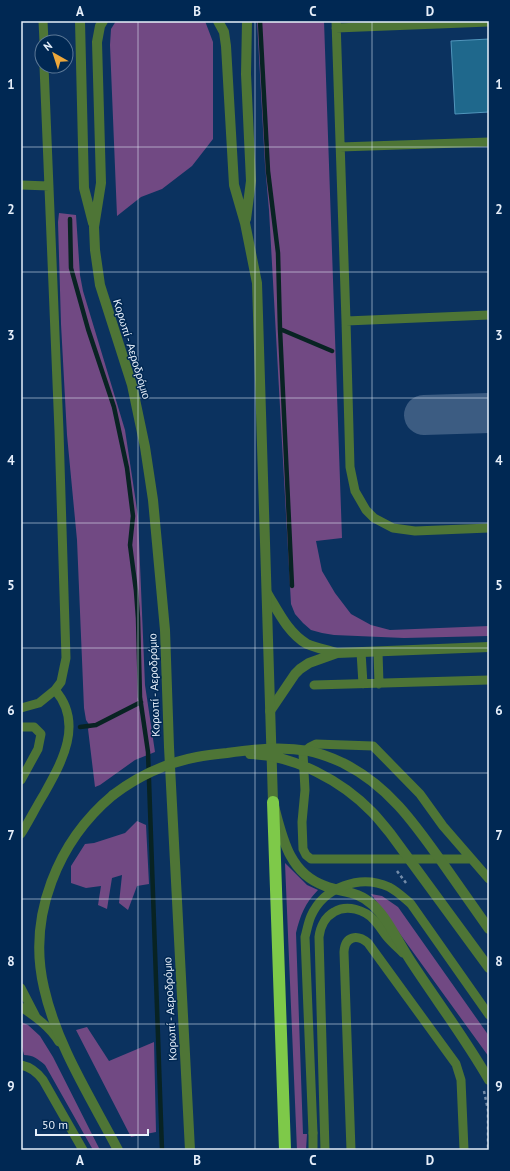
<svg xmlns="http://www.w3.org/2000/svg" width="510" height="1171" viewBox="0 0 510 1171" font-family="'PT Sans',sans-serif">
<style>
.green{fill:#714983}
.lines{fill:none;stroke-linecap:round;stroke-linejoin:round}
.stream{stroke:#082323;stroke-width:4.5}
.taxiway{stroke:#3c5c82;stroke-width:40}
.building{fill:#1f688c;stroke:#5196bc}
.path{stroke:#748ca9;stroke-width:2.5;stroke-dasharray:3 3;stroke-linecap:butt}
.service{stroke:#4e7536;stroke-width:9}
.minor{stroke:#4e7536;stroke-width:10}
.tertiary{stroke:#4e7536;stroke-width:10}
.motorway{stroke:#7ec949;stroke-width:12}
.service-bridge{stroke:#4e7536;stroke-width:9}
.tertiary-bridge{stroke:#4e7536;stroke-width:10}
.grid{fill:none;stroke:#e6effa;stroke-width:1;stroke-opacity:0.55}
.labels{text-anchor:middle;stroke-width:3;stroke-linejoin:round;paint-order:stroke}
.street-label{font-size:11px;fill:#e6effa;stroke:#002853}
.neatline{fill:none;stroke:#e6effa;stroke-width:1.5}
.grid-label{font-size:13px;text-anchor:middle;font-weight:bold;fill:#e6effa}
</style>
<rect width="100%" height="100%" fill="#0b325f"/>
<path class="green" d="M116,21h89l8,21v97l-21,27 -30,23 -21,8 -24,19 -7,-171 1,-16z
M257,21h67l18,517 -26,3 6,30 13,22 16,21 20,11 19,5 99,-4v10l-85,2 -70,-3 -12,-2 -11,-3 -8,-7 -8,-9 -4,-10 -22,-394 -4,-45z
M59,213l17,2 4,60 3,16 42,139 13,86 7,169 10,67 -20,8 -35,25 -5,2 -7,-58 2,-3 -4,-6 -2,-12 -7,-168 -10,-105 -6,-111 -3,-102z
M137,821l9,4 3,59 -12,2 -9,24 -9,-7 3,-28 -10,3 -5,31 -9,-4 3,-19 -15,2 -15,-5v-17l14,-22 9,-1 31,-10z
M285,863l22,22 11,5c-13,13 -18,26 -22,43l7,201h4l-1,16h-9z
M371,894l11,2 16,11 91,129v21z
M21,1022l7,3 12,11 13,21 47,93h-7l-48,-85c-7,-6 -12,-10 -21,-10l-3,-12z
M87,1027l22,34 45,-19 2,90 -25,5 -55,-107z"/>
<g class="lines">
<path class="stream" d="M260,21l8,150 10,82 2,76 12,257
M70,219l1,49 17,61 26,78 13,61 6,48 -3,29 6,46 2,27 2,79 8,55 14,398
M280,329l52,22
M80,727l16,-2 45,-23"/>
<path class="taxiway" d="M424,415l65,-2"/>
</g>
<path class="building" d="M489,39v73l-34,2 -4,-73z"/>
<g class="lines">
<path class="path" d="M397,871l9,12
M484,1091l4,19v40"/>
<path class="service" d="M43,21l1,21
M336,21l10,300 4,146 5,24 11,19 8,8 19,10 22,3 74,-3
M336,28l153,-6
M340,147l149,-5
M21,185l28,1
M346,321l143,-6
M361,652l2,32
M378,652l1,32
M314,685l175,-5
M21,708l18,-5 16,-13
M21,727h13l7,7 -3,15 -17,31
M21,834c8,-13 15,-27 23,-40 18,-32 40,-71 11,-104l6,-8 5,-24 -7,-227 -15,-365
M470,859h-159l-5,-4 -3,-6 -1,-27 3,-32 -2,-37 7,-6 6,-3 57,2 47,48 23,32 46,53
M21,988l15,29
M21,1007c15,10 29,20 38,35
M21,1065c10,2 16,7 22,15l40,70
M313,1133v17
M325,1150l-6,-213c1,-10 6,-20 15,-25 13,-8 31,-2 40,8 5,5 9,12 13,17 5,6 11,11 16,16
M351,1150l-7,-198c1,-16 13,-18 24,-9l88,121 5,16 3,70"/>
<path class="minor" d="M267,593c11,18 21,40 40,51 9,4 21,6 30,9
M270,711l25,-37 5,-5 9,-6 28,-10 152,-6"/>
<path class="tertiary" d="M80,21l4,167 9,35
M103,21l-3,5 -3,16 4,141 -7,44 1,23 5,35 32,100 13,62 8,53 12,130 4,117 21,403
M218,21l6,11 2,14 8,139 11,38 12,60 16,519c9,34 15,71 52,84 18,7 32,4 48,19 16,15 25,37 37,55 26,40 55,78 79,120
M246,219l5,-38 -5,-107 1,-53
M113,795c-55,46 -86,121 -69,193 13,58 47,110 74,162"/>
<path class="motorway" d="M273,802l12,348"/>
<path class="service-bridge" d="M313,1133l-8,-196c2,-7 3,-14 6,-21 13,-29 49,-42 78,-29 8,4 15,11 22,17l78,111"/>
<path class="tertiary-bridge" d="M250,754c44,1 92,27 122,58 6,6 12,14 18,21l99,135
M113,795c25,-19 53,-32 84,-38 10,-2 20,-3 30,-4 28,-4 54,-7 82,-2 11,2 23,7 34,12 46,23 72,61 101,102 15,21 30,43 45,64"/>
</g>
<path class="grid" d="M138,21v1129M255,21v1129M372,21v1129M21,147h468M21,272h468M21,398h468M21,523h468M21,648h468M21,773h468M21,899h468M21,1024h468"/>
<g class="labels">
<g class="street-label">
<text transform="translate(132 349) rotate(73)" y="4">Κορωπί - Αεροδρόμιο</text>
<text transform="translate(154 685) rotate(-92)" y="4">Κορωπί - Αεροδρόμιο</text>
<text transform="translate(170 1009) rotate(-93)" y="4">Κορωπί - Αεροδρόμιο</text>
</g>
</g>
<rect width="510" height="1171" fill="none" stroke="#002853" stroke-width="44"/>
<g transform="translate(54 54) rotate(321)"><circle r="19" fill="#002853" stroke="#5c7896"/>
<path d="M0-3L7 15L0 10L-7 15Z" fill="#eda83b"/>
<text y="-6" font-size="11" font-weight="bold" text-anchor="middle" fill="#e6effa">N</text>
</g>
<path d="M36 1129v6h112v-6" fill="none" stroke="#e6effa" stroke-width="2"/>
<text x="42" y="1129" font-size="12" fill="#e6effa" stroke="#002853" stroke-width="3" paint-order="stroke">50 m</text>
<rect x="22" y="22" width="466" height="1127" class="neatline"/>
<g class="grid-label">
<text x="80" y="16">A</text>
<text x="197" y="16">B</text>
<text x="313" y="16">C</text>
<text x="430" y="16">D</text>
<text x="11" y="89">1</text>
<text x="499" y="89">1</text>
<text x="11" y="214">2</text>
<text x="499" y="214">2</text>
<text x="11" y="340">3</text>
<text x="499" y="340">3</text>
<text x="11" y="465">4</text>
<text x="499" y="465">4</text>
<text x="11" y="590">5</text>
<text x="499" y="590">5</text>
<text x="11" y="715">6</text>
<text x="499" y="715">6</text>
<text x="11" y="840">7</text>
<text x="499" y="840">7</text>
<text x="11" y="966">8</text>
<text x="499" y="966">8</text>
<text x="11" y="1091">9</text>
<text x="499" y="1091">9</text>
<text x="80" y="1165">A</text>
<text x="197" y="1165">B</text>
<text x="313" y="1165">C</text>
<text x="430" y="1165">D</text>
</g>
</svg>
